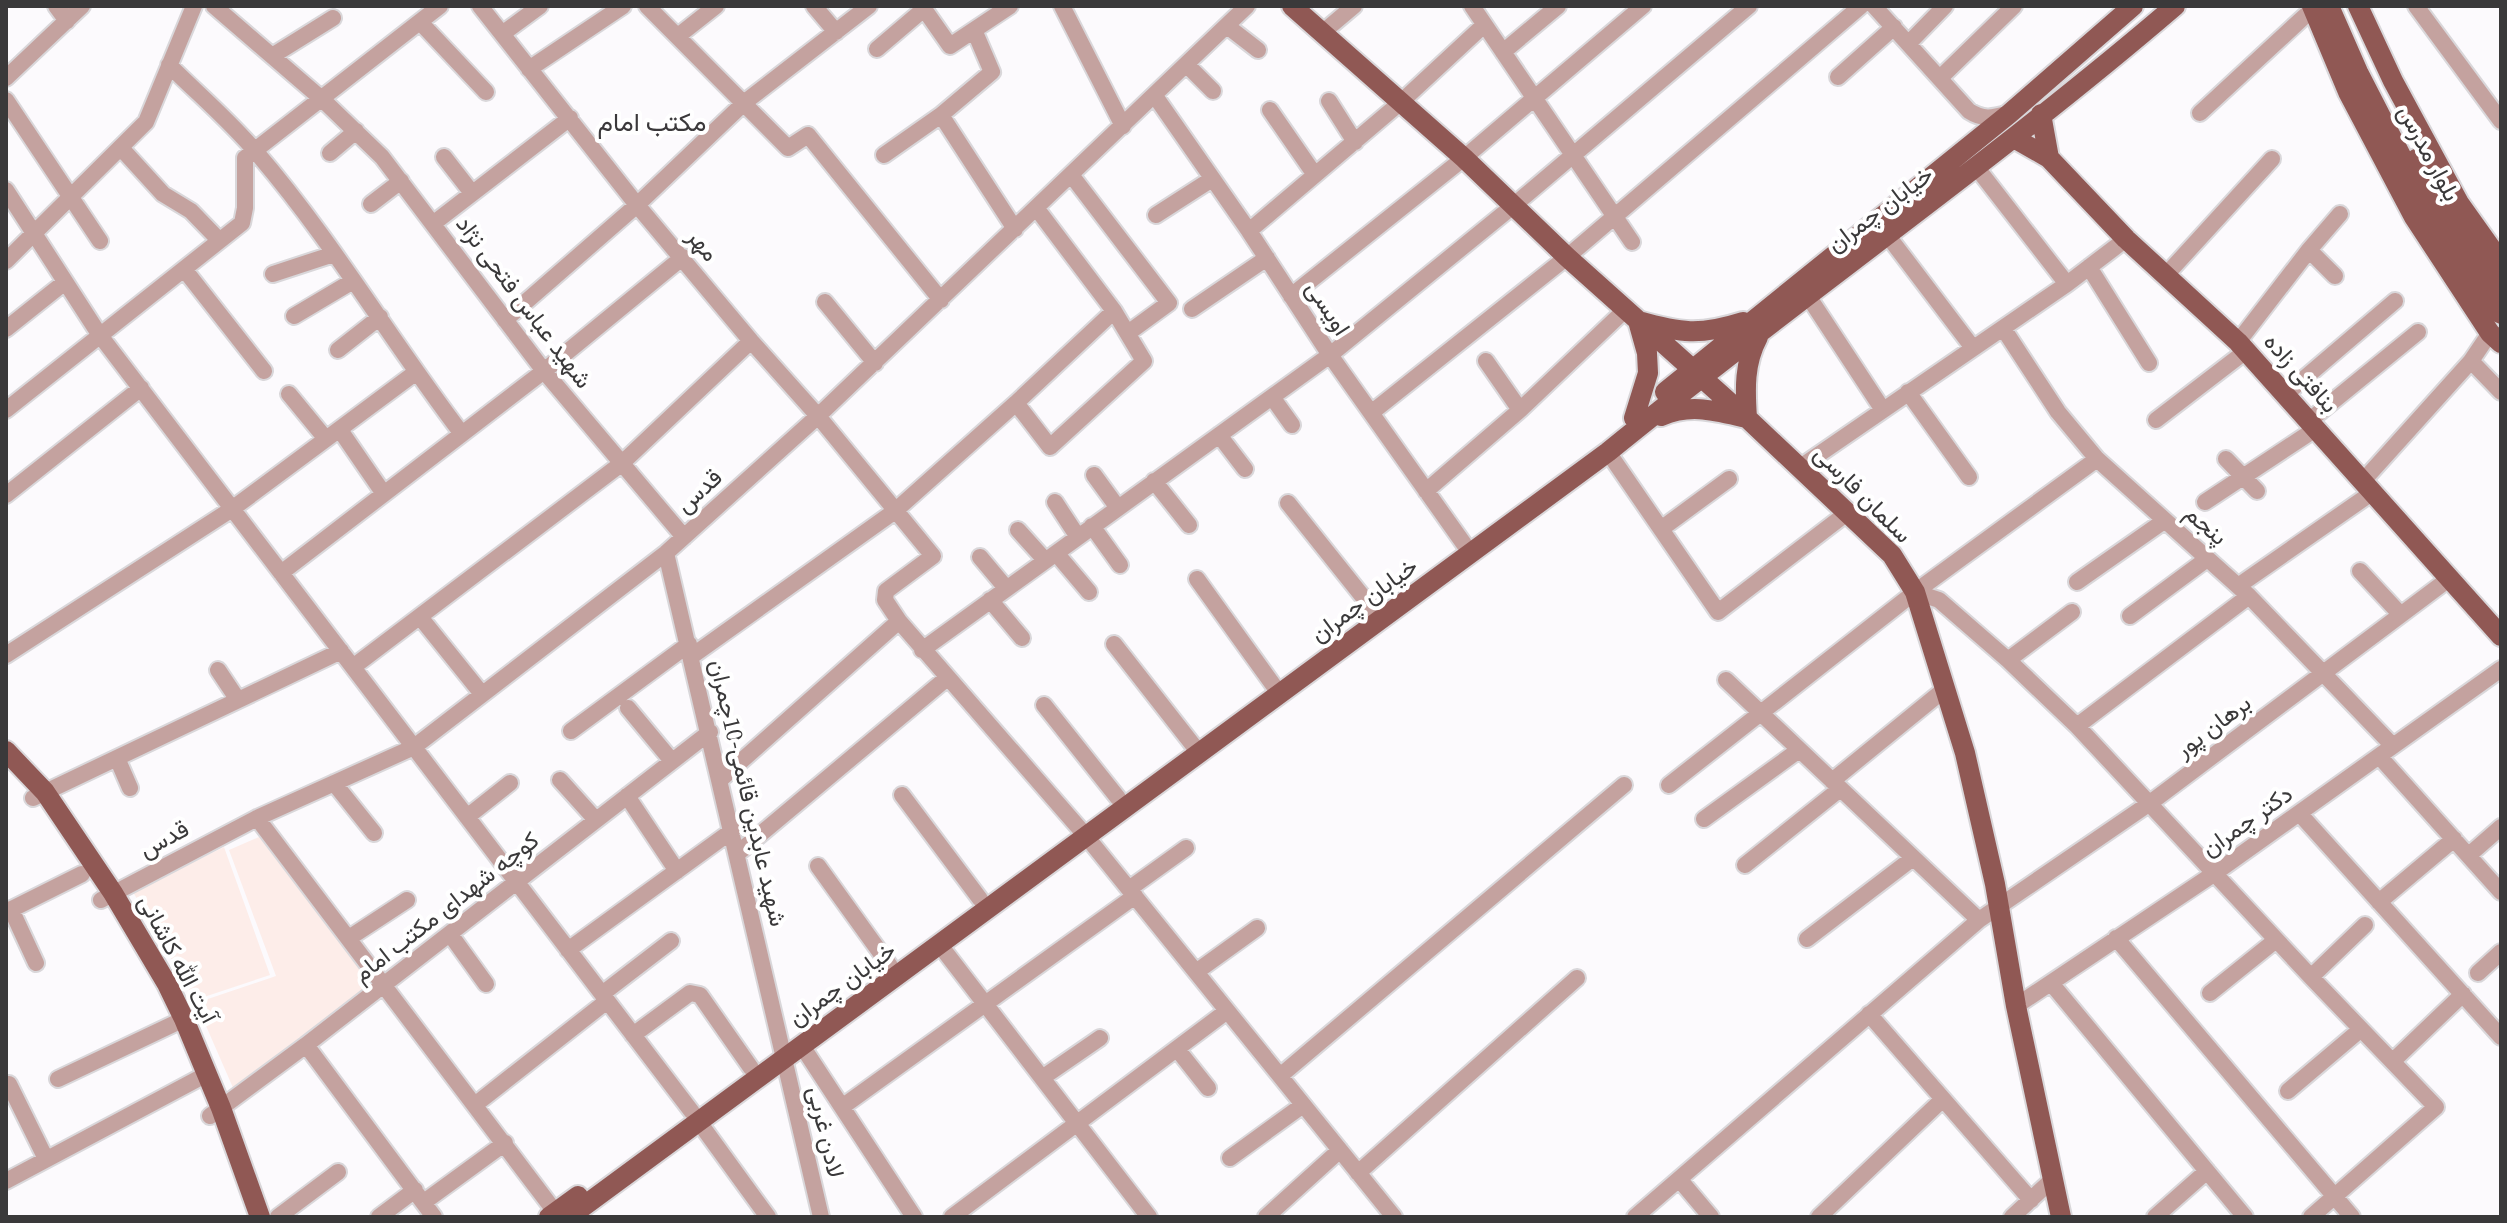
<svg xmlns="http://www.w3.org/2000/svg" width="2507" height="1223" viewBox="0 0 2507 1223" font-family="'Source Serif 4',Vazirmatn,serif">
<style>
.medical{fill:#fdede9}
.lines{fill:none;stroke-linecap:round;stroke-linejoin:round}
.minor-casing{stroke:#d9d7da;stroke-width:20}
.major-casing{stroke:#d9d7da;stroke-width:24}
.minor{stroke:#c4a29f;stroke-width:16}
.major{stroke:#905854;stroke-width:20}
.labels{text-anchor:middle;stroke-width:8;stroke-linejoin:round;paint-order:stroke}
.street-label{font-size:24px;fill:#3a393a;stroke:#fff}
.neighbourhood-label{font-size:26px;fill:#3b393b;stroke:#fff}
</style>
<rect width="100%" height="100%" fill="#fcfafd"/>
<path class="medical" d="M259,837l115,146 -140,107 -38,-87 80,-27 -47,-126z
M224,847l46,128 -75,25 -62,-108z"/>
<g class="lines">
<g class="minor-casing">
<path id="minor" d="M56,6l11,15
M214,6l109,94 59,57 162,214 140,166
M480,6l157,199 114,136 67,75 115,140 -47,35 -1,9 14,21 187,215 308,381
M647,6l141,142 20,-13 133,165
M814,6l22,26
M922,6l28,40 60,-40
M1062,6l61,120
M1472,6l160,236
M1874,6l95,105c14,9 23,7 38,3
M2416,6l85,115
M420,22l66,70
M1227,26l31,24
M1322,33l32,-27
M502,34l38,-28
M678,36l38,-30
M1909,43l36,-37
M877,49l47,-40
M1503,52l55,-46
M272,56l61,-38
M169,65c29,29 61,56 87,87 76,88 135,189 206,282
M1187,65l26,26
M529,69l94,-63
M1838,77l56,-50
M6,78l76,-72
M1940,78l74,-72
M1155,96l94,135 81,124 134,189
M6,100l94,141
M1329,101l26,41
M1270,110l45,65
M2200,113l106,-98
M941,115l74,114
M121,148l42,46 28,17 28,29
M330,153l26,-22
M884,155l57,-40 51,-43 -18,-42
M444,157l28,36
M1977,168l90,116
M1072,176l97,127 -41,30
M6,190l93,144 593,778
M371,204l30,-23
M1156,215l56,-36
M434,223l136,-105
M1249,231l152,-129 83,-77
M1888,236l85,112
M2309,250l26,26
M6,261l140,-139 48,-116
M2089,267l60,96
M184,269l80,102
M273,274l61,-20
M2166,275l106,-116
M1291,296l173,-138 179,-152
M1808,296l75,114
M825,302l50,61
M1192,309l75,-51
M294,316l59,-35
M505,320l132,-115 108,-103 124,-96
M2003,328l55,84 39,47 152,137 144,150
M6,329l59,-47
M2238,342l71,-92 31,-36
M338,350l42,-33
M1486,361l34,49
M2471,361l30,31
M1908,392l61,85
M289,394l37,45
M2286,394l109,-93
M1272,397l20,28
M1016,403l34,44 94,-86 -30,-50 -77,-102
M6,410l236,-187 3,-15v-50l195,-152
M1371,413l196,-156 294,-251
M2156,420l90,-69
M2310,420l108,-88
M340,430l44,64
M1219,435l26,34
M1608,452l110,160 129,-99
M2226,459l31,32
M1799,468l268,-184 59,-45
M1094,475l24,33
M1154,481l35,44
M2363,481l108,-120 19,-28
M1426,491l94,-81 105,-100
M6,495l135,-107
M1055,502l23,35
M2205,502l112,-74
M1288,503l87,109
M1092,526l28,39
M1661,529l68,-50
M1018,530l27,30
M666,553l155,664
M1056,553l33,39
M980,557l26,31
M2360,571l41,44
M281,573l263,-202 139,-114
M1197,579l77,107
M2077,582l87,-61
M2238,586l135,-94
M1915,592l24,8 69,60 69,66 234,251 125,130 -125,110
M990,600l32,38
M2130,616l77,-57
M420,617l62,77
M1114,644l79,101
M922,650l408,-295 183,-149 236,-200
M6,655l226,-146 183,-136
M692,656l203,-145 121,-108 98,-92
M2008,660l64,-48
M353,667l268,-203 130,-123
M218,670l20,30
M1726,680l253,240
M1044,705l74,93
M628,708l44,53
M2077,726l172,-130
M571,731l118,-87
M2379,756l122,136
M117,758l13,30
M721,779l178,-158
M560,780l36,40
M1832,781l113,-92
M334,783l40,50
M1669,785l246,-193 182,-133
M902,795l78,104
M627,796l50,75
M33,798l308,-147
M2299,813l202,224
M467,817l43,-34
M257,818l302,399
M1704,819l95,-69
M738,853l209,-175
M2469,855l32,-28
M1745,865l95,-76
M818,866l72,100
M1129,889l57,-41
M101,900l156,-82 157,-71 252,-194 152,-137 429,-410
M2379,902l75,-63
M11,909l25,54
M6,912l76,-38
M450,934l36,50
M349,938l58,-38
M2116,938l236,279
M1807,939l106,-81
M939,944l210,273
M568,950l165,-120
M1196,972l61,-44
M2478,973l23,-21
M2311,977l54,-52
M2051,983l194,234
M2210,993l66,-53
M602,994l69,-53
M2016,1006l199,-133 286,-204
M1869,1014l162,186
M633,1035l57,-42 10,2 51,73
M306,1045l128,172
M802,1046l112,171
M1177,1049l31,39
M2393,1061l70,-67
M1280,1076l344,-291
M1042,1078l58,-40
M58,1079l126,-60
M9,1084l37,75
M2288,1091l72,-61
M476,1104l131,-103
M842,1107l293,-211
M210,1116l96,-71 404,-313
M699,1122l69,95
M1230,1158l73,-53
M1358,1173l219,-195
M1679,1179l32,38
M6,1181l201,-107
M424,1202l81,-59
M278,1217l60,-45
M379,1217l36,-27
M952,1217l275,-206
M1266,1217l74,-67
M1635,1217l344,-297 171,-117 300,-225
M1819,1217l124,-118
M2012,1217l41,-38
M2155,1217l52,-46"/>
</g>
<g class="major-casing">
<path id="major" d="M1292,6l172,152 103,99 180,161 145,137 23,37 50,161 30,131 21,122 45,211
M2312,6l36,86 66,125 76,116 11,10
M2329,6l29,66 72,140 71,102
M2358,6l35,75 66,122 42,59
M2041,114l8,44
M2014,138l35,20 77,81 112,103 263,294
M2416,159l37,63 48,62
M1665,392l344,-278 124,-108
M1661,416c30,-13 55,-5 86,2 -2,-29 -3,-55 11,-81
M1634,418l14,-45 -1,-20 -9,-32c43,12 61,15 105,1
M6,751l39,41 68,101 54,91 17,35 37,89 39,109
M549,1217l29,-21
M569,1217l1039,-765c186,-152 384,-289 567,-446"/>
</g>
<use href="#minor" class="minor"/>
<use href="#major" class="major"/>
</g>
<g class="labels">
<g class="street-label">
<text transform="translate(2429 153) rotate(62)" y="8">بلوار مدرس</text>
<text transform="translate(1880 209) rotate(-37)" y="8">خیابان چمران</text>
<text transform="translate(703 245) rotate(50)" y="8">مهر</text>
<text transform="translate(524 302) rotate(53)" y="8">شهید عباس فتحی نژاد</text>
<text transform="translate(1328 308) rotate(57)" y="8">اویسی</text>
<text transform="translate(2301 373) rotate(48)" y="8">بنافتی زاده</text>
<text transform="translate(699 491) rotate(-42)" y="8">قدس</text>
<text transform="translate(1863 494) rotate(45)" y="8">سلمان فارسی</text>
<text transform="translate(2206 525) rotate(41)" y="8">پنجم</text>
<text transform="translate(1364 600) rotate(-36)" y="8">خیابان چمران</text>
<text transform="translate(2213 726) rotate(-37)" y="8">برهان پور</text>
<text transform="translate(748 793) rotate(77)" y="8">شهید عابدین قائمی-10چمران</text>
<text transform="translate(2247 821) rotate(-35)" y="8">دکتر چمران</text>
<text transform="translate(164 839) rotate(-28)" y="8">قدس</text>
<text transform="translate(446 907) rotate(-38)" y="8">کوچه شهدای مکتب امام</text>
<text transform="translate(178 959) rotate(62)" y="8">آیت الله کاشانی</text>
<text transform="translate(842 984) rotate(-36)" y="8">خیابان چمران</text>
<text transform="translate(826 1132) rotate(77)" y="8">لادن غربی</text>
</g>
<g class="neighbourhood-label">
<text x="652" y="131">مکتب امام</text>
</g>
</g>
<rect width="2507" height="1223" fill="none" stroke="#3a393a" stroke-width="16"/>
</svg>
